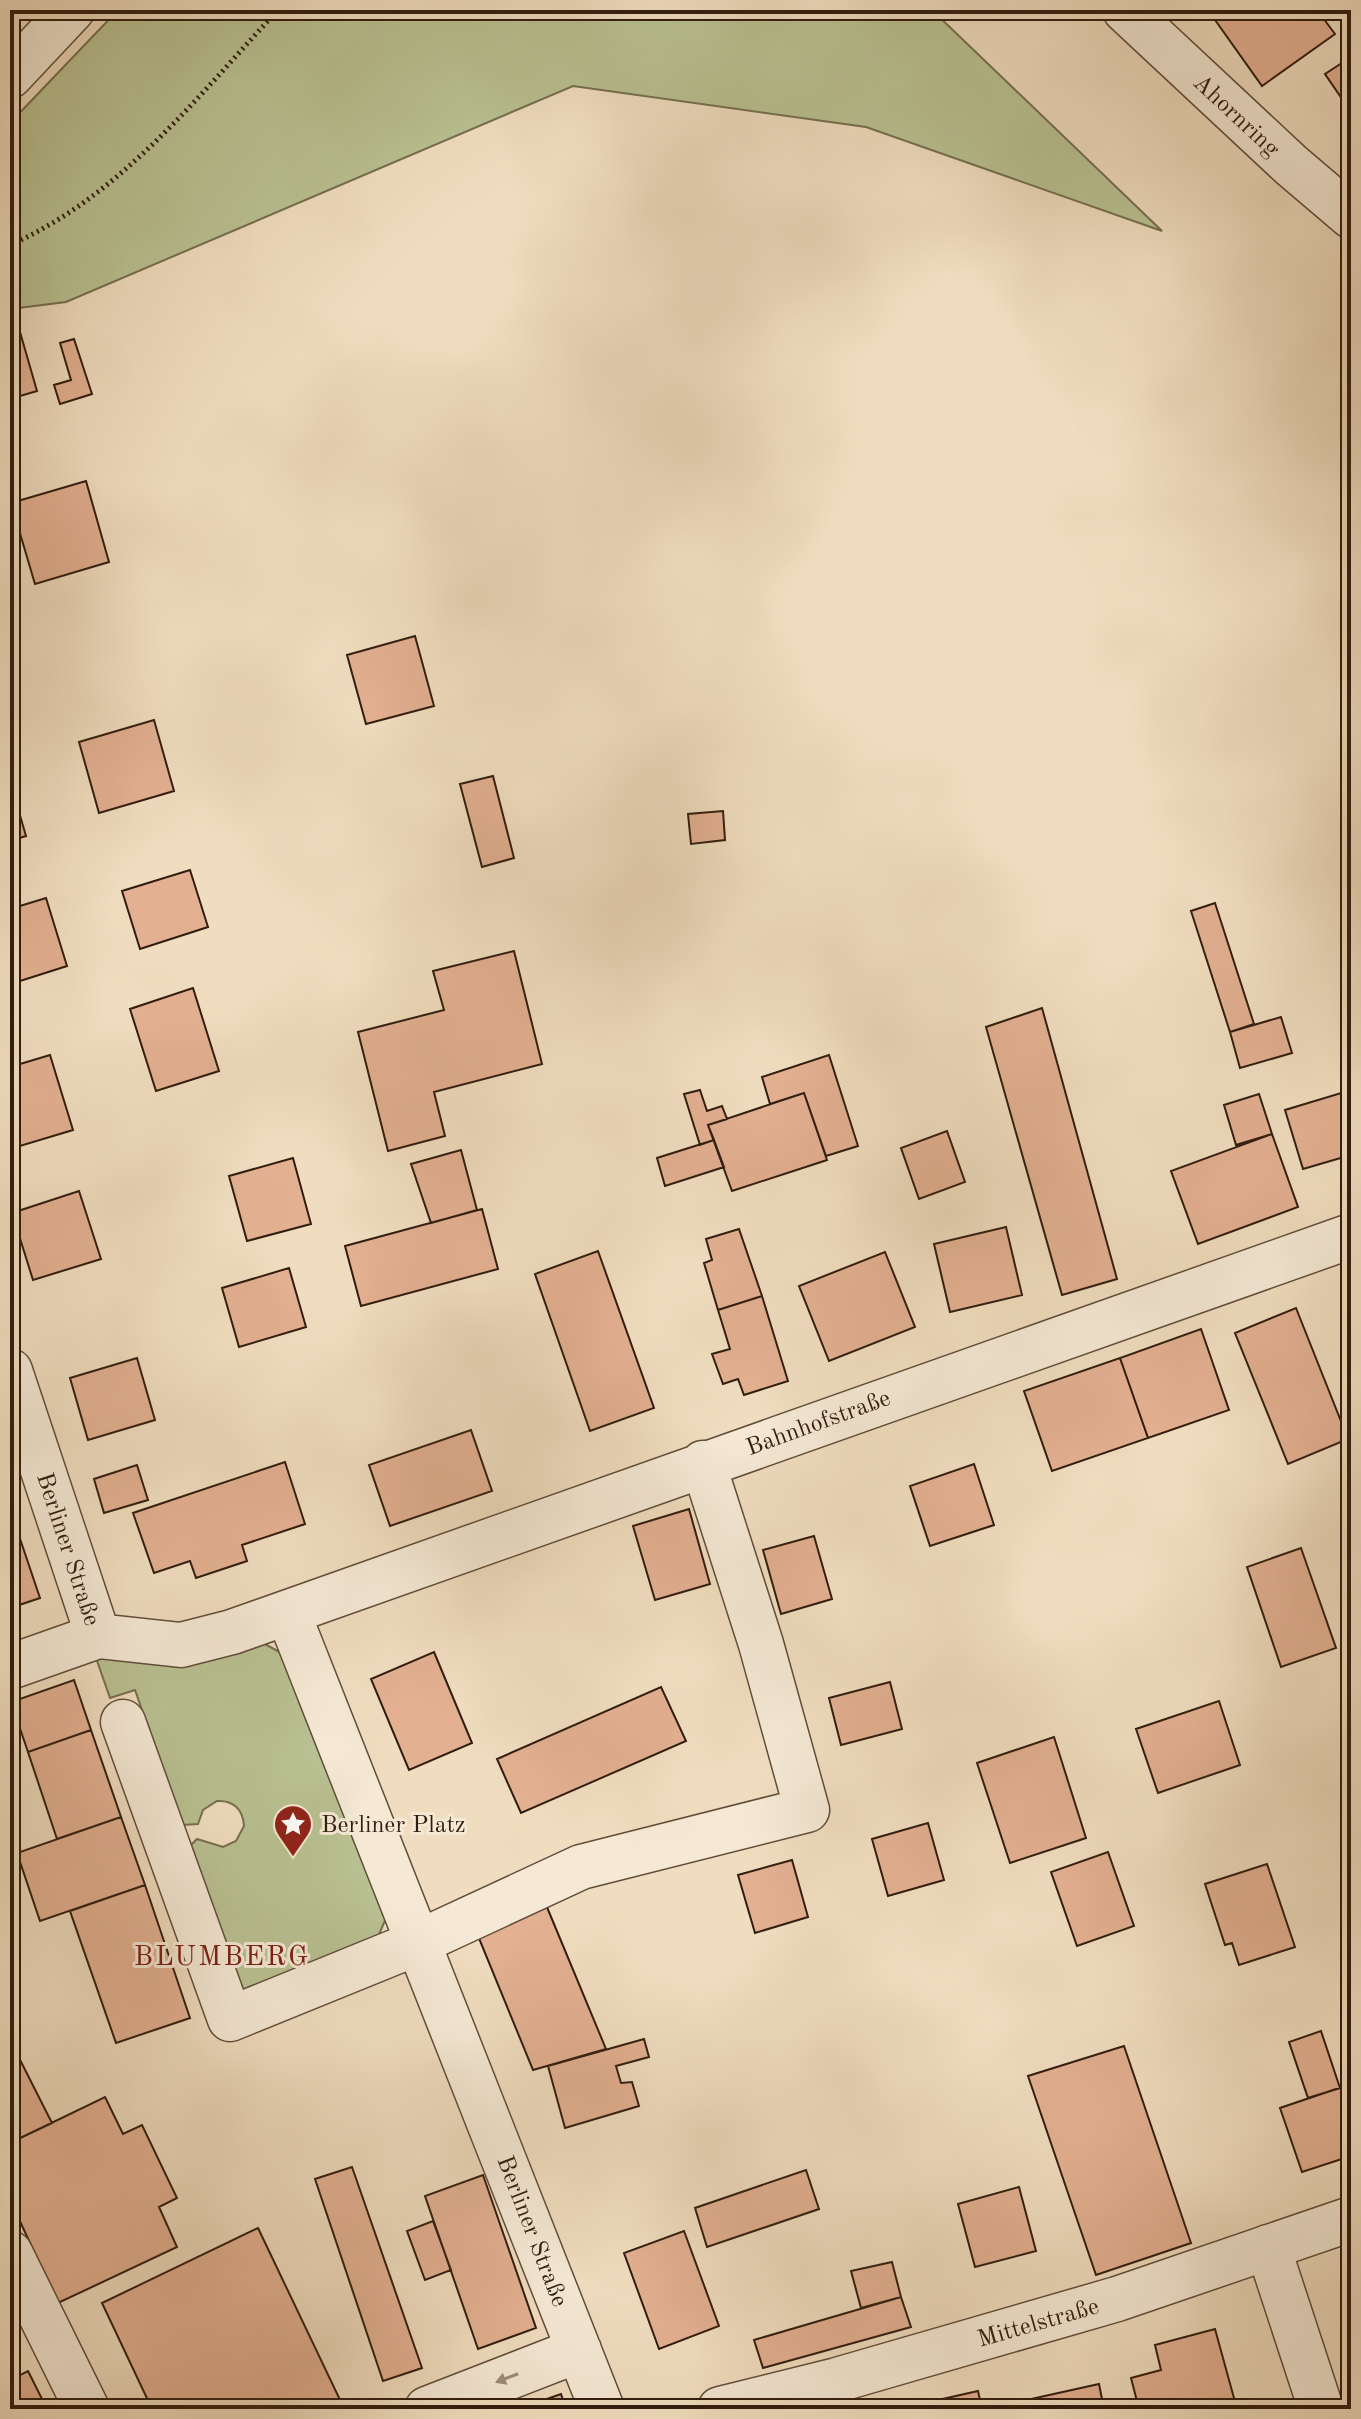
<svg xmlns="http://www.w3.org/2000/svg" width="1361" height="2419" viewBox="0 0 1361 2419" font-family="'Old Standard TT',serif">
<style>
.green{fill:#b9c192;stroke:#756f50;stroke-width:2}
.building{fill:#e3b091;stroke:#311d0f;stroke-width:2}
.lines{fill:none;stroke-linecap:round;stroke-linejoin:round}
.minor-casing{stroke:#614d3b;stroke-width:47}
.path{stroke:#311d0f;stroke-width:5;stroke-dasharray:2 4;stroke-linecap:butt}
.minor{stroke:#f5e9d5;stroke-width:44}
.oneway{fill:#9d8d7c}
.labels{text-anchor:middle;stroke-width:6;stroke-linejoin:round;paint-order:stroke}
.street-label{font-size:24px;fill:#311d0f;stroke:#f5e9d5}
.poi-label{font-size:24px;fill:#311d0f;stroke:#f5e9d5;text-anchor:start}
.quarter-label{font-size:28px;letter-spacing:2px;fill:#7a1f14;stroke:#f5e9d5}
</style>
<rect width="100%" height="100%" fill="#f0ddbf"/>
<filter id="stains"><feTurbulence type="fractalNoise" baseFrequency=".0025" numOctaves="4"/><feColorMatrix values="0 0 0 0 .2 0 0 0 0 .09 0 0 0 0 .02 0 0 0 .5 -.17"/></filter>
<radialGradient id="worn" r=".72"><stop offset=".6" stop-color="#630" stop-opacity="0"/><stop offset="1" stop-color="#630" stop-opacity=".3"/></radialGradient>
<path class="green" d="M118,10h814l230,221 -296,-104 -293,-41 -507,216 -56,7v-186z
M263,1643l22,12 101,263 -8,19 -135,55 -53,-146 7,-7 26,8 13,-6 8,-15c-1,-17 -11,-26 -27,-25l-14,9 -5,14 -16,1 -47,-135 -25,8 -14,-40z"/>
<path class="building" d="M1208,10h109l18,24 -73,52z
M1351,57v55l-26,-38z
M20,332l17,59 -27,8v-64z
M74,339l18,55 -32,10 -6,-19 17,-5 -11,-37z
M86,481l23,81 -74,22 -24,-81z
M415,636l19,70 -68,18 -19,-69z
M154,720l20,71 -75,22 -20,-71z
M493,776l21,82 -32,9 -22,-83z
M10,781l16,55 -16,5z
M1351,799v38l-10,-35z
M723,811l2,29 -34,4 -3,-30z
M190,870l18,57 -68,22 -18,-58z
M46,898l21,68 -50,16 -7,-24v-49z
M1215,903l39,121 -24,8 -39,-121z
M514,951l28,113 -108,28 11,44 -57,15 -30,-119 86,-22 -11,-39z
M193,988l26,83 -63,20 -26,-82z
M1042,1008l75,271 -55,16 -76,-268z
M1281,1017l11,36 -52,15 -10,-36z
M50,1055l23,75 -63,19v-82z
M829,1055l29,91 -32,10 -22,-63 -34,11 -8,-27z
M700,1090l7,21 15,-5 5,13 -19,6 6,15 -14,5 -16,-51z
M1351,1090v65l-48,14 -18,-59z
M804,1093l23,67 -95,31 -24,-66z
M1259,1094l13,40 -36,11 -12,-40z
M947,1131l18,51 -46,17 -18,-51z
M1272,1134l26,73 -100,37 -27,-73z
M714,1140l10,27 -59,19 -8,-28z
M461,1150l16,60 -46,13 -20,-59z
M293,1158l18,66 -64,17 -18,-65z
M79,1191l22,68 -68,21 -21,-67z
M482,1209l16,60 -137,37 -16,-60z
M1006,1227l16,68 -72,17 -16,-68z
M739,1229l23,67 -44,14 -14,-47 8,-3 -6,-21z
M598,1251l56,157 -64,23 -55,-157z
M885,1252l30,75 -86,34 -30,-75z
M289,1268l17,59 -67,20 -17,-59z
M762,1296l26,85 -44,14 -6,-16 -15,5 -11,-30 18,-5 -12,-39z
M1296,1308l52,131 -60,25 -53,-131z
M1201,1329l28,81 -81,28 -28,-80z
M137,1358l18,62 -67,20 -18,-62z
M1120,1358l28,80 -96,33 -28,-80z
M471,1430l21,61 -102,35 -21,-61z
M285,1462l20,62 -63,21 5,16 -51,17 -6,-17 -36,12 -21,-60z
M974,1464l20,61 -64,21 -20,-60z
M137,1465l11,35 -44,13 -10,-34z
M10,1509l30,89 -30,10z
M689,1509l21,75 -55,16 -22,-74z
M814,1536l18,63 -51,15 -18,-64z
M1301,1548l35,100 -55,19 -34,-100z
M434,1652l38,91 -63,27 -38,-91z
M74,1680l17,50 -63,22 -17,-50z
M890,1682l12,47 -61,16 -12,-47z
M661,1687l25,54 -165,72 -24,-54z
M1219,1701l21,64 -82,28 -22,-64z
M91,1730l30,87 -64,22 -29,-87z
M1054,1737l32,101 -76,25 -33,-100z
M121,1817l24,68 -105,36 -23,-68z
M928,1823l16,57 -56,16 -16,-57z
M1108,1852l26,74 -57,20 -26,-74z
M792,1860l16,57 -53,16 -17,-58z
M1267,1864l28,83 -56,18 -7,-22 -7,2 -20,-61z
M145,1885l45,133 -74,25 -46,-132z
M544,1900l62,149 -73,21 -57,-139z
M1321,2031l19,57 -32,10 -19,-56z
M644,2039l5,18 -33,9 5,17 11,-1 7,24 -74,22 -17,-62z
M10,2040l42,83 -42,20z
M1124,2046l67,197 -95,32 -68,-199z
M1351,2084v72l-49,16 -22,-64z
M105,2097l18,37 19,-9 35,73 -18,9 18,40 -119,56 -48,-103v-57z
M352,2167l70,201 -39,13 -68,-202z
M806,2170l13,39 -112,38 -12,-39z
M483,2175l53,153 -58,21 -53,-153z
M1019,2187l17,64 -61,16 -17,-63z
M433,2221l18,49 -26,10 -18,-49z
M258,2228l84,176 -10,5h-180l-50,-106z
M684,2231l35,95 -60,23 -35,-96z
M892,2262l9,35 -40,11 -10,-37z
M901,2297l10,30 -148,41 -9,-28z
M1215,2329l22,80h-98l-8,-31 30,-8 -6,-25z
M28,2371l19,38h-37v-29z
M1099,2384l5,25h-71l-2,-10z
M978,2391l4,18h-84z
M561,2394l5,15h-48z"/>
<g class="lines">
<g class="minor-casing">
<path id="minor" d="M1125,10l166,155 60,51
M10,76l62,-66
M10,1371l88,265
M288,1613l314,796
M10,1667l88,-31 83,9 51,-13 1119,-396
M123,1722l107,297 187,-76 164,-76 226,-57 -46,-166 -58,-181
M1268,2247l53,162
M10,2253l77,156
M427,2409l152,-59
M720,2409l117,-29 280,-81 234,-80"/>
</g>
<path class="path" d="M10,245c111,-49 187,-148 268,-235"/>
<use href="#minor" class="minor"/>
</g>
<defs><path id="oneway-solid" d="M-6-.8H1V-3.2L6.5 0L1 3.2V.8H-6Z" transform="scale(2)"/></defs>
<use class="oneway" href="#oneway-solid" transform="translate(507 2378) rotate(159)"/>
<defs>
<g id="sight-pin" transform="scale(2)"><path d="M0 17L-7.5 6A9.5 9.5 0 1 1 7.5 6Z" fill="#8f2418" stroke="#f5e9d5"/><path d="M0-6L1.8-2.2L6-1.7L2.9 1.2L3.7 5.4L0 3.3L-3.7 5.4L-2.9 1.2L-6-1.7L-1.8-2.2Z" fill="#fff"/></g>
</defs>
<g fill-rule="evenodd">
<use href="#sight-pin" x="293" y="1824"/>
</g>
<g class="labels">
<g class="street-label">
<text transform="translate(1237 115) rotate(43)" y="8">Ahornring</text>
<text transform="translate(818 1422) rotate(-20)" y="8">Bahnhofstraße</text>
<text transform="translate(69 1549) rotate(72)" y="8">Berliner Straße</text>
<text transform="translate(533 2231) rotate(69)" y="8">Berliner Straße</text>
<text transform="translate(1038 2322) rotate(-16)" y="8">Mittelstraße</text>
</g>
<g class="poi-label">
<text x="321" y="1832">Berliner Platz</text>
</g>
<g class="quarter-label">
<text x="222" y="1965">BLUMBERG</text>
</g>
</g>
<rect width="1361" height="2419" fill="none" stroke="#f0ddbf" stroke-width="40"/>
<rect x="12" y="12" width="1337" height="2395" fill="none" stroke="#311d0f" stroke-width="4"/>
<rect x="20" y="20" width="1321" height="2379" fill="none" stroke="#311d0f" stroke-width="2"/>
<rect width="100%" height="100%" filter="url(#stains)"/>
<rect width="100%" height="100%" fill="url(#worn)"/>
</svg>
